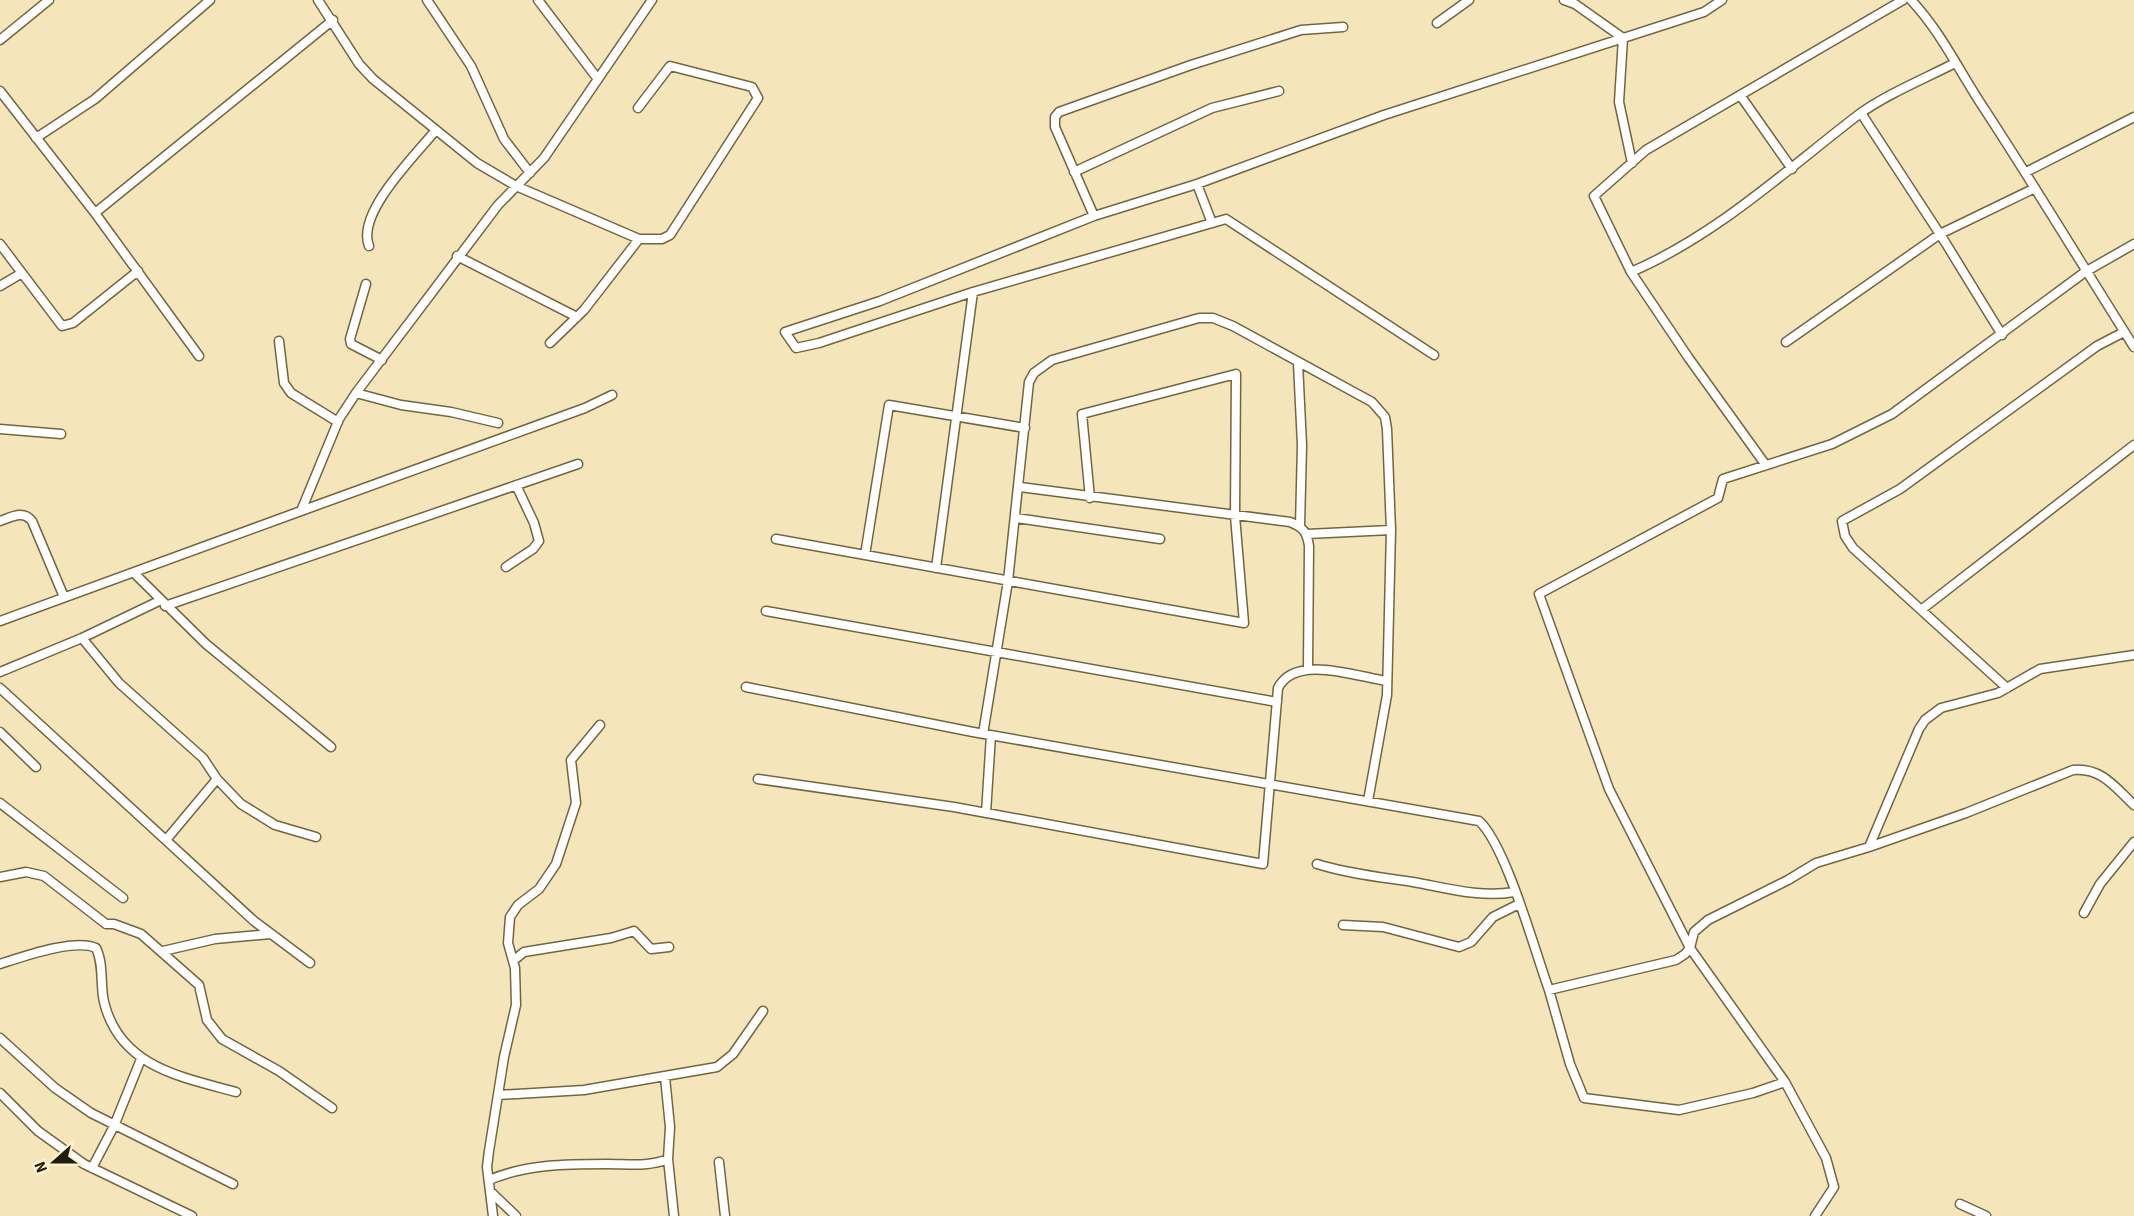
<svg xmlns="http://www.w3.org/2000/svg" width="2134" height="1216" viewBox="0 0 2134 1216" font-family="'Source Sans 3',sans-serif">
<style>
.lines{fill:none;stroke-linecap:round;stroke-linejoin:round}
.minor-casing{stroke:#73663f;stroke-width:11}
.minor{stroke:#fff;stroke-width:8}
</style>
<rect width="100%" height="100%" fill="#f4e5ba"/>
<g class="lines">
<g class="minor-casing">
<path id="minor" d="M318,0l41,64 14,15 104,84 39,23 123,53h23l8,-4 88,-137 -6,-11 -82,-21 -32,42
M427,0l44,66 33,73 26,34
M538,0l59,78
M1564,0l11,4 48,34 -4,64 13,61
M1911,0c31,33 49,73 74,110 51,78 99,158 149,237
M1437,23l32,-23
M0,40l49,-40
M0,91l95,122 104,143
M1740,95l52,74
M1861,113l84,129 57,93
M36,138l59,-39 115,-99
M1074,172l138,-64 67,-17
M2026,172l108,-55
M1197,184l15,39
M95,213l238,-193
M1094,216l-39,-89v-10l4,-5 132,-47 110,-35 42,-3
M0,244l62,82 11,-3 65,-52
M369,246c-13,-33 46,-90 66,-115
M457,256l120,61
M1631,272c86,-37 154,-101 227,-157 27,-20 66,-36 97,-52
M366,284l-16,55 1,5 31,16
M0,286l22,-13
M279,341l5,42 7,10 47,29
M1786,342l154,-108 95,-46
M550,343l34,-33 55,-71
M1434,355l-208,-136 -253,73 -154,51 -23,5 -11,-16 95,-31 214,-85 103,-32 187,-69 320,-103 18,-12
M1298,363l4,82 -2,81
M356,393l45,12 50,7 47,11
M0,429l61,5
M1765,464l-77,-107 -57,-85 -37,-76 52,-46 257,-150
M1020,487l270,35c13,5 17,10 19,24l-1,122
M301,511l284,-103 27,-13
M1016,518l144,21
M0,521c12,-4 23,-11 32,0l32,76
M1307,534l84,-4
M776,539l468,84 -9,-107 1,-142 -154,40 8,84
M865,555l24,-150 136,23
M506,567l27,-18 6,-8 -5,-18 -18,-38
M936,568l37,-276
M134,573l72,71 125,103
M159,601l-77,37 37,45 84,75 14,21 24,25 34,21 41,12
M165,606l413,-142
M1921,610l213,-165
M766,611l511,91
M0,621l301,-110 38,-92 17,-26 142,-188 46,-47 108,-158
M0,672l82,-34
M746,687l227,45 506,89c27,24 56,131 70,169l127,-30 9,-6 5,-6 4,-16 14,-12 80,-40 28,-17 53,-16 50,-118 6,-9 16,-12 57,-15 42,-24 94,-14
M0,688l254,233 56,42
M2007,688l-154,-140 -8,-12 -3,-15 58,-32 197,-143 27,-14
M0,732l36,35
M983,734l25,-153 21,-199 5,-9 18,-13 147,-42h14l20,8 139,76 13,15 2,12 4,101 -4,165 -19,106
M758,779l196,28 309,57 15,-176c17,-34 77,-12 108,-7
M0,803l123,95
M986,813l5,-78
M166,840l51,-61
M1869,847l97,-34 107,-43c28,-3 42,17 61,35
M1317,864c32,10 64,13 96,18 34,6 67,16 101,10
M0,877l26,-5 18,4 62,48h8l27,10 58,51 8,35 15,19 57,32 53,37
M2084,913l16,-29 34,-42
M1343,925l40,2 76,20 12,-5 22,-25 26,-13
M163,951l52,-12 56,-5
M513,961l11,-9 87,-14 23,-7 17,18 18,-2
M0,964c22,-7 75,-26 96,-16 8,16 4,37 8,54 16,65 77,75 132,90
M1549,990l21,74 14,34 95,12 74,-17 32,-11
M0,1038l55,50 36,25 142,71
M0,1093l38,38 46,33 108,52
M498,1095l86,-5 133,-23 16,-13 30,-43
M668,1159l6,57
M719,1162l6,54
M92,1168l22,-42 27,-67
M489,1180c38,-16 78,-16 119,-16 20,0 41,3 60,-5l2,-32 -5,-50
M492,1193l24,23
M1960,1204l26,12
M493,1216l-6,-49 2,-16 15,-94 12,-52 -1,-37 -7,-25 2,-26 8,-12 21,-16 17,-25 20,-61 -5,-43 29,-35
M1815,1216l19,-29 -8,-29 -41,-76 -95,-134 -81,-159 -70,-195 179,-96 5,-19 109,-35 60,-30 193,-142 49,-28"/>
</g>
<use href="#minor" class="minor"/>
</g>
<g transform="translate(54 1162) rotate(249)" stroke="#fef3d0" stroke-width="4.5" paint-order="stroke">
<path d="M0-4.5L10 22L0 15L-10 22Z" fill="#221c0c"/>
<text y="-9" font-size="16" font-weight="bold" text-anchor="middle" fill="#221c0c">N</text>
</g>
</svg>
